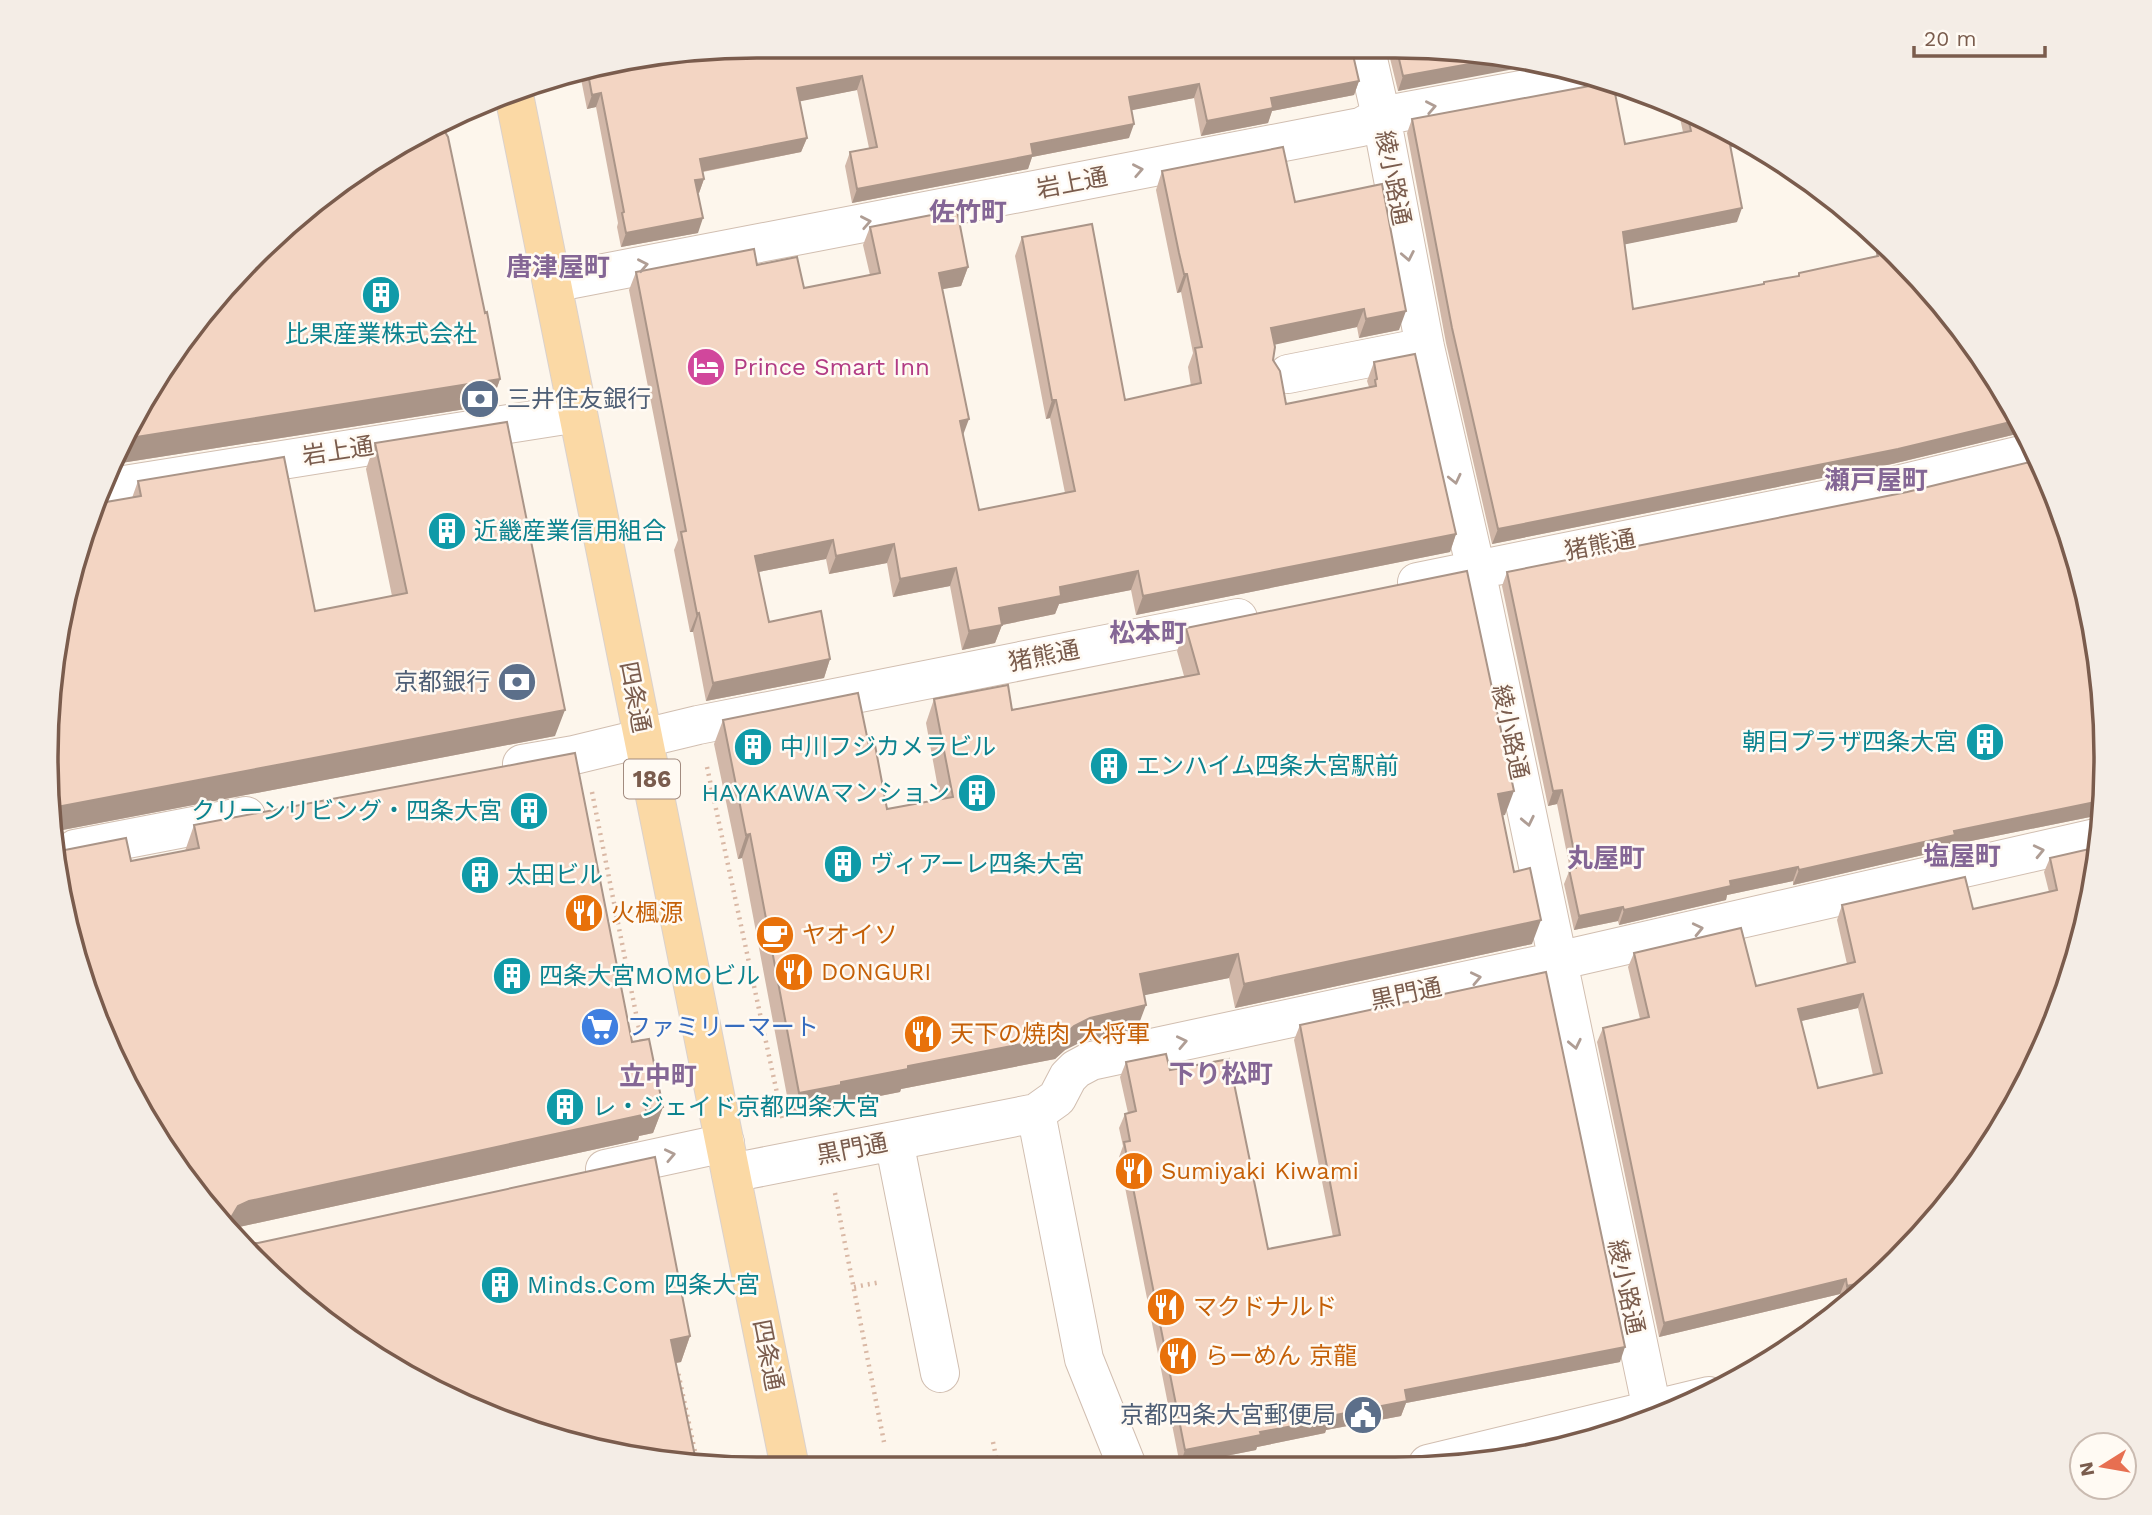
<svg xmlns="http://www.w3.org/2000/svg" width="2152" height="1515" viewBox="0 0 2152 1515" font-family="'Work Sans','Noto Sans JP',sans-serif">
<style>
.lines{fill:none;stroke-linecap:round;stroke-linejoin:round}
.minor-casing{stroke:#d1beb0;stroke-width:40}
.major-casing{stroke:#dad1cd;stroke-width:40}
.path{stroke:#d9b8a5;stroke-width:4.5;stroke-dasharray:2 5;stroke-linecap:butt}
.minor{stroke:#fff;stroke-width:38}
.major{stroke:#fbd9a5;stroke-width:38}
.wall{fill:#d1b7a8;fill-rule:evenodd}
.shaded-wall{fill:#aa9588}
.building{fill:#f3d5c3;stroke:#aa9588;stroke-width:2;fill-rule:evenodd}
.oneway{stroke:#af9d94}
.labels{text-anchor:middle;stroke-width:5;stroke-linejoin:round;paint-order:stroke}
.shield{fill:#fffaf3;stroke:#a28b7f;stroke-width:2}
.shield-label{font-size:23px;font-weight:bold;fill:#7a5c4d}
.street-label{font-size:24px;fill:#7a5c4d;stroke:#fffaf3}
.culture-label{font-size:24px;fill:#0d838f;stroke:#fffaf3;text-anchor:start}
.hotel-label{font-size:24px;fill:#b23c85;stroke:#fffaf3;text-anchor:start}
.service-label{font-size:24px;fill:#4e5e75;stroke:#fffaf3;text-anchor:end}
.food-label{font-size:24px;fill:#c56008;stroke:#fffaf3;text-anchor:start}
.shop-label{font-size:24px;fill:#366cbe;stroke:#fffaf3;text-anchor:start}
.neighbourhood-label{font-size:26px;font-weight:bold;fill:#846695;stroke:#fffaf3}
.rim{fill:none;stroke:#7a5c4d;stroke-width:3.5}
</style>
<rect width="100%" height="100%" fill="#fdf6ec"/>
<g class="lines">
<g class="minor-casing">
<path id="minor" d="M1365,46l16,70 44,231 51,223 178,849
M552,283l809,-156 20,-11 210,-39
M1288,374l137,-27
M99,489l479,-76
M1417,582l480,-97 137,-33
M522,764l52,-9 124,-30 540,-107
M75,849l171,-33
M1036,1113l48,246 43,107
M894,1141l46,232
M605,1169l120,-26
M731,1173l305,-60 21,-15 11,-21 8,-8 15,-8 466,-100 543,-124
M1428,1464l281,-68"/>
</g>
<g class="major-casing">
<path id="major" d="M513,90l277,1378"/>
</g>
<path class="path" d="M707,767l76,354
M592,792l50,252
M835,1193l49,249
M854,1287l27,-5
M673,1373l5,-1 20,94
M993,1442l5,24"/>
<use href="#minor" class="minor"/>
<use href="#major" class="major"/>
</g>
<path class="wall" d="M758,46l601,35 -5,14 -82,16 -4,12 -67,13 -7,-38 -63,12 -2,28 -97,19 -4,12 -176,34 -7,-37 5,-14 19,-4 -12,-58 -58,11 8,37 -6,14 -98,20 1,7 -5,14h-2l1,40 -77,14 -4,-20 1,-4 -22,-116 -9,2 -8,-40z
M1387,46h8l139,13 -136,32z
M1677,105l75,37 -22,5 7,75 -113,22 9,65 130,-25 1,-2 34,-6 1,-3 77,-17 1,-3 134,148 14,31 -133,32 -400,80 -46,-201 -39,-210 5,-14 213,25 58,-12z
M1162,171l133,31 104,128 -40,8 -2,-11 -83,17 -1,16 13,44 83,-17 -2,-6 7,-19 82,172 -6,18 -314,63 -5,-25 -72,14 -4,10 -53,11 -7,18 -33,7 -12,-64 -57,11 -6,-34 -58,11 -3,-15 -68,13 11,50 61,37 -6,19 -118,23 -13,-69h-3l-16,-82 4,-10 -49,-250 7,-18 121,-7 47,23 66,-13 -7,-30 7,-18 98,40 -7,19 -19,3 21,146 16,75 86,-17 -15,-75 -4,1 -31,-163 7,-19 103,163 66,-14 -3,-19 5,-14 -12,-61 -4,1 -21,-103z
M485,313l15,66 -9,26 -370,58 -3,-15 23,-47z
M375,443l180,293 -503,96v-168l80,-166 6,-17 177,130 77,-15 -26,-127z
M1907,492l188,324 -144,29 -2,4 -156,36v-4l-66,14 -1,5 -107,25 -1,-4 -44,9 -10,-46 6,-15 -13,-65 -9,2 -46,-220 5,-14z
M1186,628l319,187h-3l12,57 18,72 -297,64 -6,-30 -85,17 -7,34 -56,13 -16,8 -10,9 -154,30 -1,3 -66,13 -1,4 -42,8 -49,-259 -4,1 -24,-115 9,-24 146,26 18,63 53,-10 -14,-76 8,-24 78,11 172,-34 -7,-25z
M575,753l57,289 17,-3 14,68 -10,26 -14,3 -1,4 -399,87 -5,3 4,7 9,6h11l397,-86 35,179 -9,26 -6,1 22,103 -123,-21 -131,-49 -119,-73 -102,-96 -103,-155 -36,-86 -31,-135v-4l3,2 10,1 61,-12 5,23 54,-10 9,-26z
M2098,847l-234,446 -5,3 -17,4 -2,-6 -181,43 -62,-295 6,-14 37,-9 -12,-52 6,-14 122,33 91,-22 -10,-44 5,-15 131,4 76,-17 -5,-20 6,-14zM1858,1008l15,67 -55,13 -17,-67z
M1300,1025l320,337 -214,41 -5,13 -75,14 -1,3 -68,14 -1,3 -76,15 -61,-308 4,-11 -4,-18 6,-14 3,-1 -8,-36 6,-15 44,8 98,179 65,-12 -39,-197z"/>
<path class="shaded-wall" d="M1508,57l26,2 12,4 -148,28 5,-15z
M862,76l-5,14 -65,13 5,-15z
M1359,81l-5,14 -82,16 -4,12 -67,13 6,-15 64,-23z
M1199,84l-5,14 -71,14 6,-15z
M601,93l-5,14 -9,2 5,-14z
M1134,124l-5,14 -97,19 -4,12 -176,34 5,-14 174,-45z
M1734,133l18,9 -30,7 6,-15z
M807,138l-6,14 -106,21 5,-14z
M704,179l-5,14 -10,2 6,-15z
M1742,208l-5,14 -120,24 6,-14z
M703,218l-5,15 -77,14 5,-14z
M968,267l-7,19 -29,5 7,-18z
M1184,274h3l-6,18 -4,1z
M1364,309l-7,18 -93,20 7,-19z
M1406,311l-7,19 -40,8 7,-19z
M500,379l-9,26 -370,58 9,-25z
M1052,400h4l-6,18 -4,1z
M969,419l-7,19 -2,-17z
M2019,420l6,12 -133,32 -400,80 6,-15z
M1456,534l-6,18 -314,63 7,-19z
M833,540l-7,19 -78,15 7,-18z
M894,544l-7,19 -58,11 7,-18z
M956,568l-6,18 -57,11 7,-18z
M1138,571l-7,19 -72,14 -4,10 -63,13 7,-19 61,-21z
M699,613l-6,19h-3l7,-18z
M1002,625l-7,18 -33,7 7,-19z
M830,659l-6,19 -118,23 7,-18z
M565,710l-10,26 -503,96v-22l5,-3z
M1562,790l-5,14 -9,2 5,-15z
M1514,791l-9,24 -16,3 9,-24z
M2100,801h5l-2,15h-8l-144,29 -2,4 -156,36 6,-15 155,-39z
M750,834l-8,24 -4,1 8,-24z
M1798,867l-5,14 -66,14 -1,5 -107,25 5,-15 106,-29z
M1623,907l-5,14 -44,9 5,-14z
M1541,920l-9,24 -297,64 9,-24z
M1238,954l-9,24 -98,20 9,-24z
M1863,994l-5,14 -65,15 5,-14z
M1146,1005l-9,24 -56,13 -16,8 -10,9 -154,30 -1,3 -66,13 -1,4 -42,8 8,-24 42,-11 233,-56 16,-8z
M663,1107l-10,26 -14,3 -1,4 -399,87 -11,6 4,-17 6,-10 11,-5z
M1846,1279l-6,15 -181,43 5,-14z
M1877,1279l-13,14 -5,3 -17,4 5,-14z
M690,1336l-9,26 -20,4 10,-26z
M1625,1347l-5,15 -214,41 -5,13 -75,14 -1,3 -68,14 -1,3 -76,15 5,-15 75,-18 145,-42z"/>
<path class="building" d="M758,46h593l8,35 -88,17 2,10 -66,13 -8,-37 -70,13 5,27 -103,20 2,11 -176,34 -7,-37 27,-5 -15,-71 -65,12 10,50 -107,21 4,20 -9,1 8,38 -77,15 -4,-20 2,-1 -23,-119 -9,2 -5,-27z
M1396,46l112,11 -105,19z
M1605,81l8,2 12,61 66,-13 -5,-22 48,24 -6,1 14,74 -119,24 10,77 131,-25v-2l35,-6v-3l79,-17 -1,-3 13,-2 40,37 81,113 8,19 -121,29 -400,80 -46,-201 -40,-209 188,-35z
M440,124l8,13 37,176 2,-1 13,67 -370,59 -2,-11 13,-26 81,-113 140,-123z
M1283,147l12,55 87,-18 24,127 -40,8 -2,-10 -93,19 4,19 -2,13 7,11 6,33 90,-18 -1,-6 2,-1 -3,-17 41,-8 41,180 -313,62 -5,-25 -78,16 1,9 -62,12 3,17 -33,6 -13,-63 -56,11 -6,-35 -58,12 -3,-16 -78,16 14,66 52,-11 9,48 -117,24 -14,-70 -2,1 -16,-82 5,-1 -50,-259 118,-23 3,16 40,-8 7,31 76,-15 -10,-46 87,-17 11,57 -29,6 30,146 -9,2 19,89 96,-19 -19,-91h-4l-30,-163 70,-13 33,176 76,-17 -6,-35 7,-1 -15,-73h-3l-5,-21 -17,-82z
M507,422l58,288 -508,97 -5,3v-146l43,-160 46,-8 -3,-15 146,-24 31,154 92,-18 -32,-150z
M2038,460l31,68 31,136 5,137h-5l-146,30 1,4 -156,35 -1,-3 -68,14 1,5 -107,24 -1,-3 -44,9 -10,-47 7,-1v-6l-14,-72 -9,1 -46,-219 400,-80z
M1467,571l47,220 -16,3 16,78 16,-4 11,52 -297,64 -6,-30 -98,20 6,31 -56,13 -16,8 -11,10 -155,30v3l-67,13v3l-42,8 -49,-259 -4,1 -23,-115 135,-27 11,53 6,-1 12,64 66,-12 -19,-98 74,-14 4,25 187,-36 -13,-46z
M575,753l57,289 17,-3 14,68 -17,3 1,4 -398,87 -11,5 -6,10v10l6,11 9,6h11l397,-86 35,179 -19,4 26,126 -123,-21 -131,-49 -119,-73 -102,-96 -103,-155 -36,-86 -31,-135v-4l3,2 10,1 61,-12 5,23 68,-13 -5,-23z
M2098,847l-16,94 -49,131 -73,119 -83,88 -30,7 -1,-7 -182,44 -61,-295 46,-11 -15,-64 107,-25 15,58 99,-24 -13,-57 123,-28 8,32 84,-19 -7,-32zM1863,994l19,79 -64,15 -20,-79z
M1546,972l79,375 -220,43 2,11 -77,15v3l-70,13 1,3 -76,15 -61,-308 6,-1 -5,-27 11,-3 -10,-49 40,-8 4,16 59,-11 39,190 72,-14 -40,-210z"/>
<defs><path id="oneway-chevron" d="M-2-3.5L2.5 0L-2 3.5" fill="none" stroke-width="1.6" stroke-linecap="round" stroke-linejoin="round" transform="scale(1.75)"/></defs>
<g class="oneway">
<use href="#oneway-chevron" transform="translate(1431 107) rotate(-11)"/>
<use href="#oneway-chevron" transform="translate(1138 170) rotate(-11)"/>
<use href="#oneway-chevron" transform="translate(866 222) rotate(-11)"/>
<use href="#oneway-chevron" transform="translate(1408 256) rotate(79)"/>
<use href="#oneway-chevron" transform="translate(643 265) rotate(-11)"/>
<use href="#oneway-chevron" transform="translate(1455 479) rotate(77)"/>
<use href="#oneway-chevron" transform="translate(1528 821) rotate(78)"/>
<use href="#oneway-chevron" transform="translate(2039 851) rotate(-13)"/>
<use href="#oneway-chevron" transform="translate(1698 929) rotate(-13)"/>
<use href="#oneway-chevron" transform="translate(1476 978) rotate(-12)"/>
<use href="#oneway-chevron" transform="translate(1182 1042) rotate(-12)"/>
<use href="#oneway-chevron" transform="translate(1575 1044) rotate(78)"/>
<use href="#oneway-chevron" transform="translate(670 1155) rotate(-12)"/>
</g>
<defs>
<g id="building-disc" transform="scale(2.0125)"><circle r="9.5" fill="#0f9aa8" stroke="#fffaf3"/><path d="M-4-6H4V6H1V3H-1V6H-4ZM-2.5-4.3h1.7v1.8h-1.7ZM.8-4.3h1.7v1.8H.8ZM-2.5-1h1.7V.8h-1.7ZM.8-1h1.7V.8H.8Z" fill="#fff"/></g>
<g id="hotel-disc" transform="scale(2.0125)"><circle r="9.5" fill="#d1479c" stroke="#fffaf3"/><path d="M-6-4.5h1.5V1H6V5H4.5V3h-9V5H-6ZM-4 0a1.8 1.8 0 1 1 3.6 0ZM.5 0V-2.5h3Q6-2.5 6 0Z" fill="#fff"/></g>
<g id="bank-disc" transform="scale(2.0125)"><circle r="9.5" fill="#5c6f8a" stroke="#fffaf3"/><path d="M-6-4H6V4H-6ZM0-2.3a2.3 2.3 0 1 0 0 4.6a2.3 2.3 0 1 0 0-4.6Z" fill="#fff"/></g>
<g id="restaurant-disc" transform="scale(2.0125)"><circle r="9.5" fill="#e8710a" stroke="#fffaf3"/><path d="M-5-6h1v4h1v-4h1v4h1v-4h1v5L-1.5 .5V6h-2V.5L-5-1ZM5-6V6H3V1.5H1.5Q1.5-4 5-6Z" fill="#fff"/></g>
<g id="cafe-disc" transform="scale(2.0125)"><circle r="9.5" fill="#e8710a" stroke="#fffaf3"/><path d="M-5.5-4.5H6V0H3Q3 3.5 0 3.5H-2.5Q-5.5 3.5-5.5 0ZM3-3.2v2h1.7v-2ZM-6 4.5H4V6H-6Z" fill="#fff"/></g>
<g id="supermarket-disc" transform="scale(2.0125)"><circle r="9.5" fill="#3f7fe0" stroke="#fffaf3"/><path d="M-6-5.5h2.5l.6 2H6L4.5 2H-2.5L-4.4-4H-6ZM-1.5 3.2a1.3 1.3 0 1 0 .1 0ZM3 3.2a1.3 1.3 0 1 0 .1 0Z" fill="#fff"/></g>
<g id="civic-disc" transform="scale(2.0125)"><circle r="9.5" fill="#5c6f8a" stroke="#fffaf3"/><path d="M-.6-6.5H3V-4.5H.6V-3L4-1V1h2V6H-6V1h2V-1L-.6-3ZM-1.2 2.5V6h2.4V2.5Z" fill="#fff"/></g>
</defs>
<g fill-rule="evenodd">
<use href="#building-disc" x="381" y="295"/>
<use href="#hotel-disc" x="706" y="367"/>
<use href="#bank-disc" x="480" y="399"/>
<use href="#building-disc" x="447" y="531"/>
<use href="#bank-disc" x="517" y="682"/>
<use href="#building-disc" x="1985" y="742"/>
<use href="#building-disc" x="753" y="747"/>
<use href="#building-disc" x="1109" y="766"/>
<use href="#building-disc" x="977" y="793"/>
<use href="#building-disc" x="529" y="811"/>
<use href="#building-disc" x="843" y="864"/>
<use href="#building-disc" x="480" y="875"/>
<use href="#restaurant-disc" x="584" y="913"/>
<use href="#cafe-disc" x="775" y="935"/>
<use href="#restaurant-disc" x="794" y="972"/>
<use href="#building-disc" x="512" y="976"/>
<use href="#supermarket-disc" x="600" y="1027"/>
<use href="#restaurant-disc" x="923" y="1034"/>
<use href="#building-disc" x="565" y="1107"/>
<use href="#restaurant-disc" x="1134" y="1171"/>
<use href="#building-disc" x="500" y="1285"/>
<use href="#restaurant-disc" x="1166" y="1307"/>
<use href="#restaurant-disc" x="1178" y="1356"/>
<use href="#civic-disc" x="1363" y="1415"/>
</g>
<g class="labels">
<rect class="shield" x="624" y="759.5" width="56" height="39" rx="5"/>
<g class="shield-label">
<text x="652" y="787">186</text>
</g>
<g class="street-label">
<text transform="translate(1393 178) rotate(79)" y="8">綾小路通</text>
<text transform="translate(1072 183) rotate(-11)" y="8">岩上通</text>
<text transform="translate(338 451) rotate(-9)" y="8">岩上通</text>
<text transform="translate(1600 545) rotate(-11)" y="8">猪熊通</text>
<text transform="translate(1044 656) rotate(-11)" y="8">猪熊通</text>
<text transform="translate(635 697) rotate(79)" y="8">四条通</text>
<text transform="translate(1510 732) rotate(78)" y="8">綾小路通</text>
<text transform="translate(1406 994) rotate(-12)" y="8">黒門通</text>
<text transform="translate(852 1149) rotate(-11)" y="8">黒門通</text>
<text transform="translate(1626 1287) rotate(78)" y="8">綾小路通</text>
<text transform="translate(768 1355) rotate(79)" y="8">四条通</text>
</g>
<g class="culture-label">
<text x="381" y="342" text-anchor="middle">比果産業株式会社</text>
<text x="474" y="539">近畿産業信用組合</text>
<text x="1958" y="750" text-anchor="end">朝日プラザ四条大宮</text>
<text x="780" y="755">中川フジカメラビル</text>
<text x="1136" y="774">エンハイム四条大宮駅前</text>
<text x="950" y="801" text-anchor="end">HAYAKAWAマンション</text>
<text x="502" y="819" text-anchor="end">クリーンリビング・四条大宮</text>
<text x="870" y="872">ヴィアーレ四条大宮</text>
<text x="507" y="883">太田ビル</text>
<text x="539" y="984">四条大宮MOMOビル</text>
<text x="592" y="1115">レ・ジェイド京都四条大宮</text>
<text x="527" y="1293">Minds.Com 四条大宮</text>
</g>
<g class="hotel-label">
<text x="733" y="375">Prince Smart Inn</text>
</g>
<g class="service-label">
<text x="507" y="407" text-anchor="start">三井住友銀行</text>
<text x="490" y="690">京都銀行</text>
<text x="1336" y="1423">京都四条大宮郵便局</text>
</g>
<g class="food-label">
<text x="611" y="921">火楓源</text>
<text x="802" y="943">ヤオイソ</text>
<text x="821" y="980">DONGURI</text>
<text x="950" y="1042">天下の焼肉 大将軍</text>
<text x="1161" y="1179">Sumiyaki Kiwami</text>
<text x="1193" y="1315">マクドナルド</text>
<text x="1205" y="1364">らーめん 京龍</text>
</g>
<g class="shop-label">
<text x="627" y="1035">ファミリーマート</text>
</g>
<g class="neighbourhood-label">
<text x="968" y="221">佐竹町</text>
<text x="558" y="276">唐津屋町</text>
<text x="1876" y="489">瀬戸屋町</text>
<text x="1148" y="642">松本町</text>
<text x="1962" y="865">塩屋町</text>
<text x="1606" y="867">丸屋町</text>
<text x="1221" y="1083">下り松町</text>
<text x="658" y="1085">立中町</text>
</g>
</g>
<path d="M0 0H2152V1515H0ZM757 58H1395A699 699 0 0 1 2094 757V758A699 699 0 0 1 1395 1457H757A699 699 0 0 1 58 758V757A699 699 0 0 1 757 58Z" fill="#f4ede6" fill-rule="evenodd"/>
<path class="rim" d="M757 58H1395A699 699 0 0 1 2094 757V758A699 699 0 0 1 1395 1457H757A699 699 0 0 1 58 758V757A699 699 0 0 1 757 58Z"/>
<g transform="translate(2103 1466) rotate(259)"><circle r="33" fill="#fffaf3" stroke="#cabbb1" stroke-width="2"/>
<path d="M0-5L12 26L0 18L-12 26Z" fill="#e76f51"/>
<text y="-10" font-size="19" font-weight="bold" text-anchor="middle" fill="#7a5c4d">N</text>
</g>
<path d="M1914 46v10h131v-10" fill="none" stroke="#7a5c4d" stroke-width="3.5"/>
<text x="1924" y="46" font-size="21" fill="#7a5c4d" stroke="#fffaf3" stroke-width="5" paint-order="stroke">20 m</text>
</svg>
